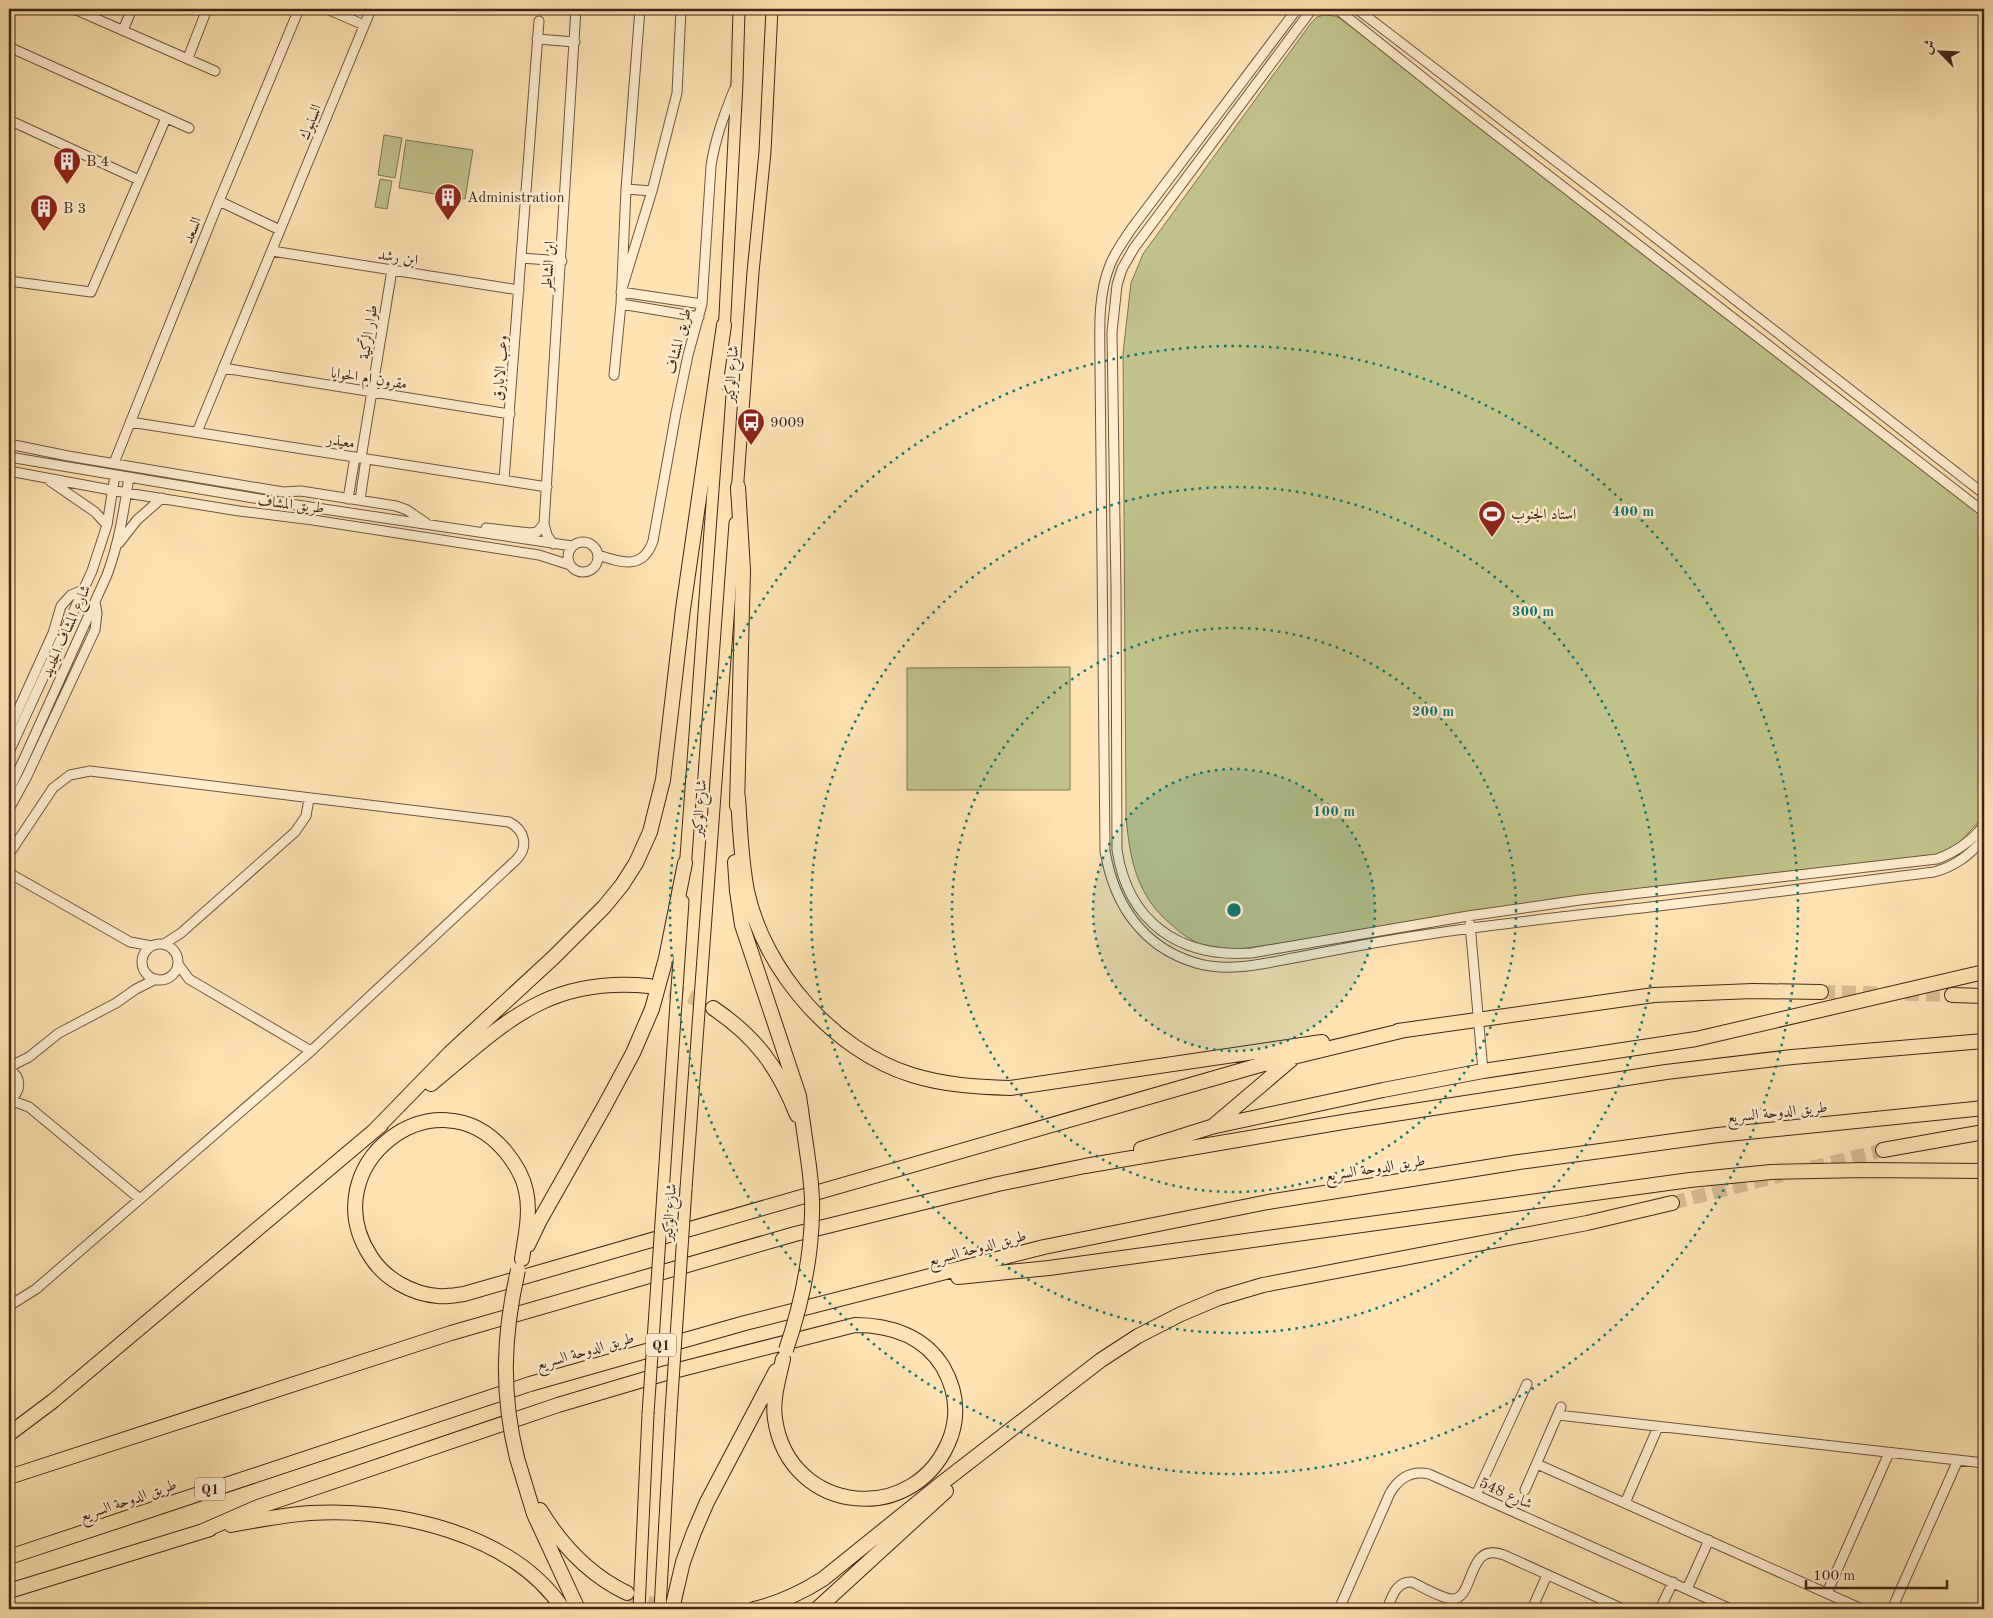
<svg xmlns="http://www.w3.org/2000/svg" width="1993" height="1618" viewBox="0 0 1993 1618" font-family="'Old Standard TT',Amiri,serif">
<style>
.green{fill:#c2c38b;stroke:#807450}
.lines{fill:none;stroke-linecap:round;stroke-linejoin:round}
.highway-tunnel{stroke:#d9bd94;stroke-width:14;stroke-dasharray:14 7;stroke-linecap:butt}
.minor-casing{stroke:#6f543d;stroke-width:11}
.major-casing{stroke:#3f2516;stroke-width:13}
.highway-casing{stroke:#3f2516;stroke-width:16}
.minor{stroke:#ffedce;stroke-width:9}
.major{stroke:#ffe3b3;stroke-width:11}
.highway{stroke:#ffe3b3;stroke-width:14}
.major-bridge-casing{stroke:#3f2516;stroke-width:13;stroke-linecap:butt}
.highway-bridge-casing{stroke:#3f2516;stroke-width:16;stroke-linecap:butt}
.major-bridge{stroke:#ffe3b3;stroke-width:11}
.highway-bridge{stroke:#ffe3b3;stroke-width:14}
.ring{fill:none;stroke:#0f766e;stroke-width:2.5;stroke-dasharray:2.5 5}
.labels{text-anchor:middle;stroke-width:5;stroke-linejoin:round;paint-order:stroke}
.shield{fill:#ffedce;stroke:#79614d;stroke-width:1}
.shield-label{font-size:14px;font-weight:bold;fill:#3f2516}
.street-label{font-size:15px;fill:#3f2516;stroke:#ffedce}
.poi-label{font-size:15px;fill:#3f2516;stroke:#ffedce;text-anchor:start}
.centre{fill:#0f766e;stroke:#ffedce;stroke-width:2.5}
.ring-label{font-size:15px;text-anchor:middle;font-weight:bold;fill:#0f766e;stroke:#ffedce;stroke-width:5;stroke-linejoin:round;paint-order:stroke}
</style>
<rect width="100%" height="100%" fill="#ffe3b3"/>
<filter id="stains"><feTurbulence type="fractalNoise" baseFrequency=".004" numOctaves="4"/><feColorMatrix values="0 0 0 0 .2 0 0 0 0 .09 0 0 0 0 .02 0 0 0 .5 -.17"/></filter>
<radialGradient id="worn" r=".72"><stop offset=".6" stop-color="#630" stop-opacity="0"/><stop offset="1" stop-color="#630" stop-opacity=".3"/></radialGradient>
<path class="green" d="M1324,15l11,1 6,3 303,233 340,266v298l-25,27 -25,13 -243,26 -157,21 -30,8 -264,38c-14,-1 -28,-2 -42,-6 -9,-4 -18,-10 -25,-17 -36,-29 -43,-65 -47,-109l-3,-464 8,-70 12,-29 168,-231 6,-6z
M384,135l18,3 -7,40 -17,-3z
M406,140l67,10 -8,49 -66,-11z
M380,179l12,2 -5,28 -12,-2z
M1070,667v123h-163v-122z"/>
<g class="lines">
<path class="highway-tunnel" d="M649,986c23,4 43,10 64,22
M1821,992l131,3
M1811,1168l72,-18
M1672,1203l110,-28
M628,1594l35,15"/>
<g class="minor-casing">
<path id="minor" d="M74,9l141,62
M327,9l37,16
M681,9l-4,84 -25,98 -31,101 81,12
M1297,9l-165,219c-8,12 -17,24 -22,37 -13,32 -10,68 -10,101l5,485c9,53 37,96 91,112 34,10 69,0 103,-6 41,-8 83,-16 124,-22 90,-14 180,-22 269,-33 81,-9 162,-20 242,-30 22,-6 35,-17 50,-33
M1312,9l-178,239 -12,21 -5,16 -5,47 4,256 1,262c11,72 62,108 134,103l217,-37 112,-16 357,-41c19,-7 34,-17 47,-34
M1337,9l118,94 529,409
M1357,9l286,219 341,266
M123,30l9,-21
M537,39l38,3
M9,47l180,81
M188,58l19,-49
M9,120l130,60
M626,189l26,2
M219,201l61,29
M272,251l247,39
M521,258l41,3
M9,281l82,11 75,-174
M621,304l78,13
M223,368l287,46
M614,375l7,-71 5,-115 14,-180
M130,422l417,65
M197,432l174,-423
M9,444l59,12 215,36 18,-1 95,15 11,4 19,13
M9,457l281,47 282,42
M361,458l31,-188
M114,463l105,-262 80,-192
M9,471l118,22 112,18 74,9 226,35 31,10
M504,480l35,-459
M50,481l45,31 12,13
M348,499l7,-42
M360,500l6,-41
M486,528l44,5 7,-1 7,-8
M568 557a15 15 0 1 1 30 0a15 15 0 1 1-30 0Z
M119,543l18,-23 25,-22
M553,544l-6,-9 -3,-11 32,-515
M598,555c24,8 45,15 55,-14l23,-128 12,-58 14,-51 9,-138c4,-27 13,-51 23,-76
M9,730l44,-97 8,-27 10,-11 12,-5
M9,752l83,-181 15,-46 8,-50
M9,790l15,-31 83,-184c12,-32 17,-65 22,-98
M9,809l18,-33 68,-146 2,-17 -2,-11
M9,854l44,-66 17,-13 20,-4 419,51c16,8 20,25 7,38l-205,191 -275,238 -27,17
M9,873l121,69 22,4
M1470,924l13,147
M164,944l17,-11 114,-101 11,-16 3,-17
M142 962a18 18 0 1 1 36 0a18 18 0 1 1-36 0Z
M178,964l11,15 122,72
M9,1067l20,-10 30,-24 57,-30 20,-14 20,-10
M9,1069c13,8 13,23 0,31
M10,1100l19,7 111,92
M1558,1415l426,48
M1537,1464l325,145
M1525,1490l36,-83
M1476,1495l51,-111
M1625,1503l33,-76
M1687,1589l22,-49
M1827,1593l62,-140
M1339,1609l51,-116c9,-15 21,-23 39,-19l302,135
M1387,1609c5,-12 9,-28 25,-27 10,5 29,16 39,17 25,2 14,-59 53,-44l119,54
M1532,1609l15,-34
M1660,1609l13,-27
M1892,1609l66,-149"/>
</g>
<g class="major-casing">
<path id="major" d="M724,334l13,-252 2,-73
M737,494l16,-222 12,-120 7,-143
M685,870l35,-475
M686,1189l49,-666
M663,1193l20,-292
M639,1609l9,-195
M660,1609l11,-198"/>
</g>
<g class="highway-casing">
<path id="highway" d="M738,797c2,31 3,63 9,94 17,80 87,160 165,184 32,10 65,12 98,13l312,-46
M737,806l6,-236 -5,-83
M735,862l2,29 5,34 57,171 8,56
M1952,995l32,1
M713,1008c43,29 65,59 84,107
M1398,1031l256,-36 99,-4 68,1
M431,1084c73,-60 115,-108 218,-98
M1213,1126l79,-67
M375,1130l75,-77 104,-96 50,-50 18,-22 14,-22 14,-31 13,-52 20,-171 41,-284
M1141,1149l70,-22 172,-37 100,-19 213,-32 288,-67
M1883,1150l101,-18
M528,1245l12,-25 64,-113 29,-54 19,-44 14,-51 19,-95
M522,1259c3,-21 9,-46 4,-68 -3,-15 -11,-28 -21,-40 -69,-82 -194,15 -134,106 14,22 41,37 67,39 8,1 18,-1 26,-2l796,-229 145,-35
M958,1277l91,-9 641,-88 81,-8 94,-2 119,1
M9,1434l44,-33 328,-276
M517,1458l17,56 44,95
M9,1477l442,-144 344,-99 203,-50 87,-18 264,-45 317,-49 126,-15 192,-16
M540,1510c22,36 49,65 87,83
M231,1525c26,-5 53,-10 79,-12 87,-5 202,20 253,96
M203,1531l55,-24 300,-102 108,-32 189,-48c35,0 69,11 88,42 12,21 16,45 8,69 -33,92 -162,80 -176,-17 -3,-20 4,-41 8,-60
M9,1557l521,-173 215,-61 299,-76 224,-45 251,-40 199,-27 266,-27
M9,1591l201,-62
M672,1609l11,-47 11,-30 13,-30 69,-131
M754,1609c26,-6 47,-16 69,-30l119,-96 159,-123 37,-24 43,-22 38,-16 44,-13 324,-62 85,-20
M817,1609l129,-118"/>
</g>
<use href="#minor" class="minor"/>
<use href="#major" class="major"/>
<use href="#highway" class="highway"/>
<g class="major-bridge-casing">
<path id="major-bridge" d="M671,1411l15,-222
M648,1414l15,-221"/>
</g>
<g class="highway-bridge-casing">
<path id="highway-bridge" d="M786,1350c15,-44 25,-90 26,-136 1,-21 -2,-42 -5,-62
M517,1458c-16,-65 -14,-122 1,-188"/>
</g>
<use href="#major-bridge" class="major-bridge"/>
<use href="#highway-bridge" class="highway-bridge"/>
</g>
<circle cx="1234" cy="910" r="141" fill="#0f766e" fill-opacity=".12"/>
<g class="ring">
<circle cx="1234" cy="910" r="141"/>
<circle cx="1234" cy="910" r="282"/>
<circle cx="1234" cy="910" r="423"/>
<circle cx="1234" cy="910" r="564"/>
</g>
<defs>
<g id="building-pin" transform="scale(1.4375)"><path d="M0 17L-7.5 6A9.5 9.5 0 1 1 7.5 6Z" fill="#8f2418" stroke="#ffedce"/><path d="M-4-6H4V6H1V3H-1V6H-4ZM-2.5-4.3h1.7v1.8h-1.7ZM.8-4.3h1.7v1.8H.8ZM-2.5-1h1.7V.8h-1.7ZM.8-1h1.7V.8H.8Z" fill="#fff"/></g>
<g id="bus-pin" transform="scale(1.4375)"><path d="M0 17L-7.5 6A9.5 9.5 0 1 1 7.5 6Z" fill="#8f2418" stroke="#ffedce"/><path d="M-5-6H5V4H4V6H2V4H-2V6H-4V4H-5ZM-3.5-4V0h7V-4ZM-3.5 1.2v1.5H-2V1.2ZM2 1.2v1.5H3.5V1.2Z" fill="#fff"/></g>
<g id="stadium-pin" transform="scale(1.4375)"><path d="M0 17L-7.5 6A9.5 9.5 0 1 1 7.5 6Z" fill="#8f2418" stroke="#ffedce"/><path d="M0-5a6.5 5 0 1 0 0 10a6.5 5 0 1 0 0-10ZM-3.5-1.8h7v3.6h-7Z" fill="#fff"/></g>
</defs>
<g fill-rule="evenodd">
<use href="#building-pin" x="67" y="161"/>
<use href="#building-pin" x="448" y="197"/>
<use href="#building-pin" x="44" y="208"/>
<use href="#bus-pin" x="751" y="422"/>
<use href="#stadium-pin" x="1492" y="514"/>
</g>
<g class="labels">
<g class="shield">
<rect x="646" y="1333.5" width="30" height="23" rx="4"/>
<rect x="195" y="1477.5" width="30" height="23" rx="4"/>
</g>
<g class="shield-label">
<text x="661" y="1350">Q1</text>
<text x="210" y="1494">Q1</text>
</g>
<g class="street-label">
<text transform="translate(310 122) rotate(-68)" y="5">السنبوك</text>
<text transform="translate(192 230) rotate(-68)" y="5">السعد</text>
<text transform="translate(398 257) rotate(9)" y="5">ابن رشد</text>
<text transform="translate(548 266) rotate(-86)" y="5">ابن الشاطر</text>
<text transform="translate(368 332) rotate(-81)" y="5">طوار الرّكية</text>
<text transform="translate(678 341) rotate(-76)" y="5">طريق المشاف</text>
<text transform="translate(500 368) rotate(-86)" y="5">وعب الابارق</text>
<text transform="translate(731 374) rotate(-86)" y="5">شارع الوكير</text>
<text transform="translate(369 378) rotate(9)" y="5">مقرون ام الحوايا</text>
<text transform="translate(341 441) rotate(9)" y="5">معيذر</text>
<text transform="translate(291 504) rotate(7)" y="5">طريق المشاف</text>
<text transform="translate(66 631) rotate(-66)" y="5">شارع المشاف الجديد</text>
<text transform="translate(699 808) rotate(-86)" y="5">شارع الوكير</text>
<text transform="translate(1777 1112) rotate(-6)" y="5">طريق الدوحة السريع</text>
<text transform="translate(1375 1168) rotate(-9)" y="5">طريق الدوحة السريع</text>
<text transform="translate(669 1212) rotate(-86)" y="5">شارع الوكير</text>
<text transform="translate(977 1248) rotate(-15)" y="5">طريق الدوحة السريع</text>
<text transform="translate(585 1351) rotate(-16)" y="5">طريق الدوحة السريع</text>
<text transform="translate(1506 1493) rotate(24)" y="5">شارع 548</text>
<text transform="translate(128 1500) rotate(-19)" y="5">طريق الدوحة السريع</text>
</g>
<g class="poi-label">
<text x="86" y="166">B 4</text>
<text x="467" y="202">Administration</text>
<text x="63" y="213">B 3</text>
<text x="770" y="427">9009</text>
<text x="1511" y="519">استاد الجنوب</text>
</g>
</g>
<circle cx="1234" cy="910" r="8" class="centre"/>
<g class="ring-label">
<text x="1633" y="516">400 m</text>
<text x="1533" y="616">300 m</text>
<text x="1433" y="716">200 m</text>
<text x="1334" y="816">100 m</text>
</g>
<rect width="1993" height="1618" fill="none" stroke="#ffe3b3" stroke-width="30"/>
<rect x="10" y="10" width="1973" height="1598" fill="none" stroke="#3f2516" stroke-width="2.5"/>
<rect x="15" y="15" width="1963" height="1588" fill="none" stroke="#3f2516"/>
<g transform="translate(1940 52) rotate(294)" stroke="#ffedce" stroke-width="4" paint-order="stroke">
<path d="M0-4L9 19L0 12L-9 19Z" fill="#3f2516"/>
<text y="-8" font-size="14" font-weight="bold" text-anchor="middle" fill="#3f2516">ش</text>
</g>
<path d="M1806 1580v8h141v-8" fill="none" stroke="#3f2516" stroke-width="2.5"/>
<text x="1813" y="1580" font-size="15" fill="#3f2516" stroke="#ffedce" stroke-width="4" paint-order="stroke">100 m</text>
<rect width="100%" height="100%" filter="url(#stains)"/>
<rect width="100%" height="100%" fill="url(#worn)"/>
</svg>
